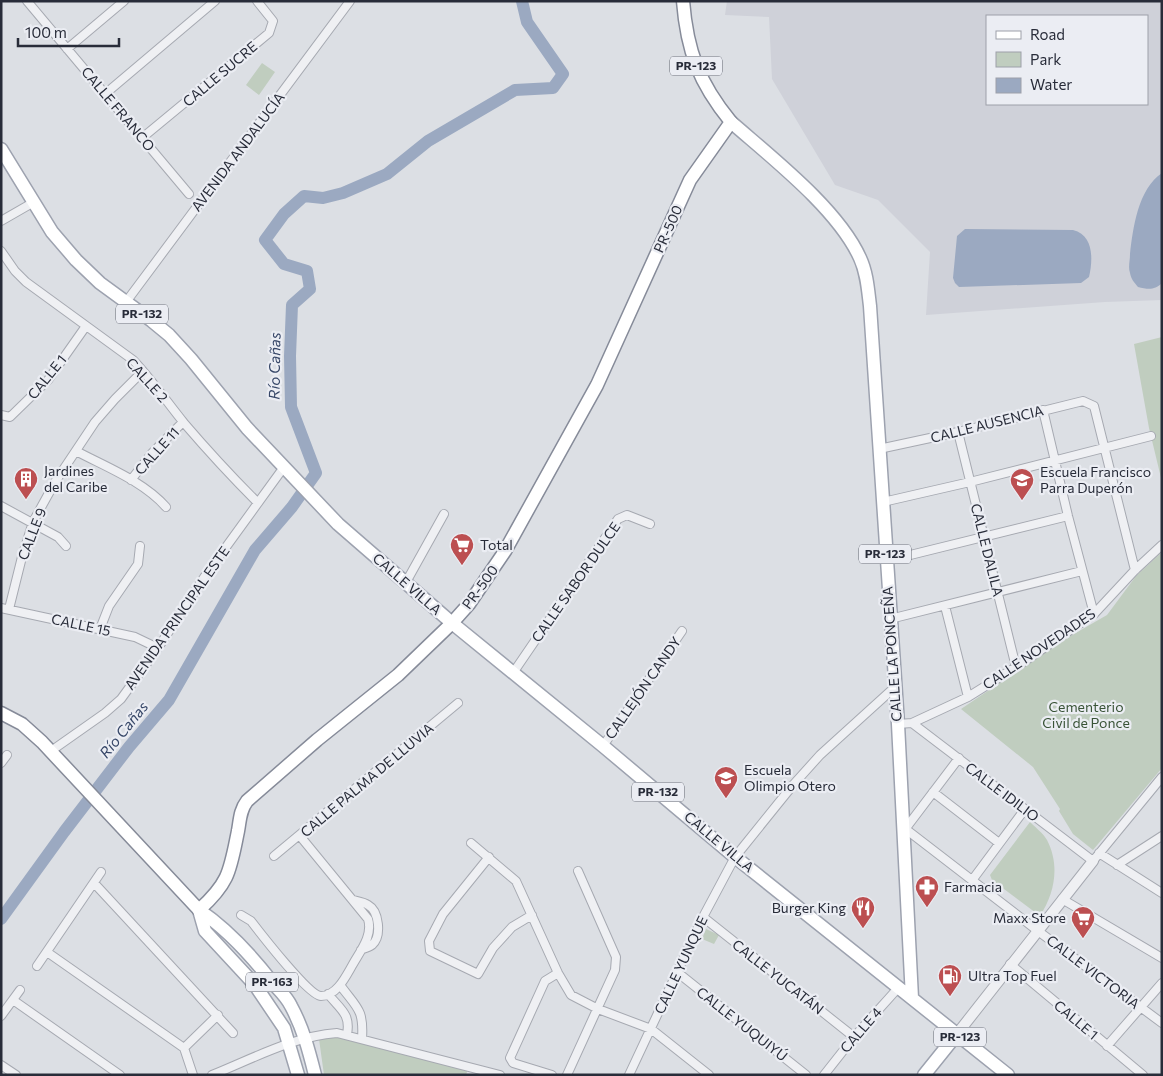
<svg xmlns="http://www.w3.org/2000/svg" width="1163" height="1076" viewBox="0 0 1163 1076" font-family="Commissioner,sans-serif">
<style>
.built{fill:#cfd1d9;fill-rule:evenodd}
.green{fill:#c0cdbf}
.water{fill:#9ba9c1}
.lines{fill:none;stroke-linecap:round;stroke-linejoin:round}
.river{stroke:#9ba9c1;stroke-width:12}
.minor-casing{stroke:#a6a9b1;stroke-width:10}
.tertiary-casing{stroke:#a6a9b1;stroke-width:12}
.primary-casing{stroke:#9da2af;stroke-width:15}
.trunk-casing{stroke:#868b99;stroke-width:15}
.minor{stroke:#eff0f3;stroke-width:8}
.tertiary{stroke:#eff0f3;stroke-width:10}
.primary{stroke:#fff;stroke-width:12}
.trunk{stroke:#fff;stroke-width:12}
.labels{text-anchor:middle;stroke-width:4.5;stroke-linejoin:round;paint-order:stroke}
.shield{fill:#ebedf3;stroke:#626671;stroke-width:1}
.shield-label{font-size:12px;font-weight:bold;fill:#282c39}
.street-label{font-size:14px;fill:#282c39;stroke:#ebedf3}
.poi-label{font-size:14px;fill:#282c39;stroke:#ebedf3;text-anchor:start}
.park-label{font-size:14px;fill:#395337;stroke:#ebedf3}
.water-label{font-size:15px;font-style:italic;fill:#374768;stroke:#ebedf3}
</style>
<rect width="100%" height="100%" fill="#dcdfe4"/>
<path class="built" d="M727,1h435v299l-57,2 -179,13 4,-63 -52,-52 -43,-15 -63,-106 -3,-62 -44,-2zM987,16h160v88h-160z"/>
<path class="green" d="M262,63l13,9 -16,23 -13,-10z
M1162,337v145l-13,-54 -15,-84z
M1162,552v216l-69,82 -20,-16 -14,-23 1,-2 -27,-42 -72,-58 99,-67 47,-27 29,-39z
M1030,822c6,6 13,11 17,18 13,25 8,53 -7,76l-48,-36 -2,-5z
M706,929l13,6 -5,9 -12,-5z
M337,1034l131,35 -2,6h-142l-5,-36z"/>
<path class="water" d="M1162,173v110c-8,8 -15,6 -24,4 -4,-5 -7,-8 -8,-14 -2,-6 0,-12 0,-19 3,-26 8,-65 32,-81z
M965,229l108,1c21,5 20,30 16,47l-8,6 -122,4 -4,-4 -2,-5 4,-42z"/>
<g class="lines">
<path class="river" d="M1,919l63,-87 65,-85 40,-47 86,-150 37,-43 24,-34 -25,-66 -1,-51 2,-51 18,-16 -3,-18 -23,-7 -19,-24 19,-26 20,-18 19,2 20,-5 44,-19 41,-33 87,-51 38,-2 10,-14 -36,-52 -5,-21"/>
<g class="minor-casing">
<path id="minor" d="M27,1l162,193
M67,49l57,-48
M105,94l110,-93
M142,138l127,-105 4,-12 -16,-20
M1,221l33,-19
M1,251l14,20 11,11 107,78c19,20 34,42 51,63 24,28 48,54 74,80
M126,302l224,-301
M1043,410l25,106 26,98
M1,415l9,2 38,-37 38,-54
M958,432l58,235
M879,449l79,-17 125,-31 11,5 41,164
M76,451c30,16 67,30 90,56
M131,480l21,-27 31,-31
M883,502l87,-20 181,-46
M1,506l57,31 8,9
M886,561l182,-45
M405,584l39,-70
M945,606l23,91
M1,608l134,29 23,11
M9,609l13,-52 11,-35 22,-40 40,-60 20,-23 28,-28
M890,619l192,-48
M100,629l9,-23 29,-42 2,-18
M513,673l105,-154 9,-4 23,9
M912,723l181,138 69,-84
M898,724l14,-1 56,-26 48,-30 78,-53 41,-44 27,-25
M603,746l79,-115
M51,751l54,-38 16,-14 37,-51 47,-72 79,-109
M1,763l6,-8
M933,792l66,51
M903,827l135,104 124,92
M906,828l53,-70
M471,843l45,38 42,92 13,22 27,14 53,20 58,46
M1099,853l63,40
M274,856l184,-153
M489,857l-46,57 -14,27 1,10 48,23 15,-26 19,-21 20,-12
M1117,865l45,-29
M973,879l52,-70
M94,883l139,150
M1062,899l100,59
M353,900c4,1 11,2 15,5 11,6 14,31 4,40 -2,2 -8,3 -11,5
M241,915l10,6c10,13 58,75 70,75 16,0 25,-20 32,-32 8,-14 20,-29 15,-45l-68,-83
M703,917l151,120
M47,952l137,96 9,27
M1010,964l133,111
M37,966l64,-94
M677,972l129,103
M340,985c17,23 24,24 22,54
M328,994c12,15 23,20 19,40
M13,1000l107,75
M1,1016l19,-26
M1107,1046l55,-63
M184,1048l34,-33
M1,1065l15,10
M212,1075c40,-16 82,-39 125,-42l163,42
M552,1075l-39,-12 -3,-5 35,-77 13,-8
M567,1075l48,-105 1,-13 -38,-86
M629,1075l74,-158 32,-60 58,-72 27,-30 75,-68
M824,1075l30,-38 45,-50"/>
</g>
<g class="tertiary-casing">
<path id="tertiary" d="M957,1034l136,-173"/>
</g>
<g class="primary-casing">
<path id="primary" d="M731,122c41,36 107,87 129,136 7,15 8,32 10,48l28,418 14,274
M1,149l51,83 24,28 24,23 52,38 17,14 22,24 56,69 91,96 114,99 151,123 132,111 273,218
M199,910c28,19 52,45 73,72 7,8 15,15 19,24 12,22 18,45 24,69
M199,910l6,21 50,54 29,43 14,47
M924,1075l33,-41"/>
</g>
<g class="trunk-casing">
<path id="trunk" d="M1,713l21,11 20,18 157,168c31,-28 31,-40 39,-79 2,-11 2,-21 9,-30l70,-61 81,-65 54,-52 17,-19 36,-53 92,-166 93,-205 41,-58c-32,-39 -44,-71 -48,-121"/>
</g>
<use href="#minor" class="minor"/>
<use href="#tertiary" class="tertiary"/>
<use href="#primary" class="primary"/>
<use href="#trunk" class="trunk"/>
</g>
<defs>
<g id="building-pin" transform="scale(1.25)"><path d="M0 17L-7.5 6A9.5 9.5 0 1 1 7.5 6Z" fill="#bc4f51" stroke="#ebedf3"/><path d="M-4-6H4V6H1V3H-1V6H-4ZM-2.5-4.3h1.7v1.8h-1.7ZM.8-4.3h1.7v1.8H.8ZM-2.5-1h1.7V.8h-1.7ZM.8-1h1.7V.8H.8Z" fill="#fff"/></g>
<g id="school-pin" transform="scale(1.25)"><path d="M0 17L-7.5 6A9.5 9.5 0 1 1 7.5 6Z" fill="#bc4f51" stroke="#ebedf3"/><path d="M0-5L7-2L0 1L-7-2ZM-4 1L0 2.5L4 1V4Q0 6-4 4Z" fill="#fff"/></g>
<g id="supermarket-pin" transform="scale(1.25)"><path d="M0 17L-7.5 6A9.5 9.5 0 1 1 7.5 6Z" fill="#bc4f51" stroke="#ebedf3"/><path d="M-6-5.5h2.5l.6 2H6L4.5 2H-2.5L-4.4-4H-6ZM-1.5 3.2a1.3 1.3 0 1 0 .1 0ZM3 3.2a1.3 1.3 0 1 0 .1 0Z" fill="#fff"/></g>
<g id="pharmacy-pin" transform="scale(1.25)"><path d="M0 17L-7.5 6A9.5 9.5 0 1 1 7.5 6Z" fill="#bc4f51" stroke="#ebedf3"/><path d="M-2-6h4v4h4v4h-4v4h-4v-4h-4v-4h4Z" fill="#fff"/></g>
<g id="restaurant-pin" transform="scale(1.25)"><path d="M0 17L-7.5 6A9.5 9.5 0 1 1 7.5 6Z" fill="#bc4f51" stroke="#ebedf3"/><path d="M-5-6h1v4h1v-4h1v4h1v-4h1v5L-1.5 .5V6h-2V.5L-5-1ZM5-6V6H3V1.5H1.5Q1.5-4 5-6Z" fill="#fff"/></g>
<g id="fuel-pin" transform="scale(1.25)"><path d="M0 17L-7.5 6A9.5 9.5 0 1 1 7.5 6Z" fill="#bc4f51" stroke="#ebedf3"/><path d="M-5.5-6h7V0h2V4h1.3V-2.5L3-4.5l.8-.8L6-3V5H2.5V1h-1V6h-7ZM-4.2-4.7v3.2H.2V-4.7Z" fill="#fff"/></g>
</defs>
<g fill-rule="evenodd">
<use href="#building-pin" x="26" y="479"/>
<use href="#school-pin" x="1022" y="480"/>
<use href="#supermarket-pin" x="462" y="545"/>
<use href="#school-pin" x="726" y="778"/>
<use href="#pharmacy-pin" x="927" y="887"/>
<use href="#restaurant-pin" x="863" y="908"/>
<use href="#supermarket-pin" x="1083" y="918"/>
<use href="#fuel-pin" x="950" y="976"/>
</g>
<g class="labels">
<g class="shield">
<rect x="670" y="56.5" width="52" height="19" rx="4"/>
<rect x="116" y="304.5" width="52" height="19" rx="4"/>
<rect x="859" y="544.5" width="52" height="19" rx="4"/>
<rect x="632" y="782.5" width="52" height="19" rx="4"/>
<rect x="246" y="972.5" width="52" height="19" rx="4"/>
<rect x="934" y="1027.5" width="52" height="19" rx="4"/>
</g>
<g class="shield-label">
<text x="696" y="70">PR-123</text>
<text x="142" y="318">PR-132</text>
<text x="885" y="558">PR-123</text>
<text x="658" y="796">PR-132</text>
<text x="272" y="986">PR-163</text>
<text x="960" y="1041">PR-123</text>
</g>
<g class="street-label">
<text transform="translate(220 74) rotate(-40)" y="5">CALLE SUCRE</text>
<text transform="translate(118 109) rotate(50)" y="5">CALLE FRANCO</text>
<text transform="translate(238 152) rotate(-53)" y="5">AVENIDA ANDALUCÍA</text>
<text transform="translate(668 229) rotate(-66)" y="5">PR-500</text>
<text transform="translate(47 377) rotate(-51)" y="5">CALLE 1</text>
<text transform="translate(147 380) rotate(48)" y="5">CALLE 2</text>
<text transform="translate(987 424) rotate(-14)" y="5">CALLE AUSENCIA</text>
<text transform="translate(157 451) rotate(-48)" y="5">CALLE 11</text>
<text transform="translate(32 534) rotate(-69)" y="5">CALLE 9</text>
<text transform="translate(987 550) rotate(76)" y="5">CALLE DALILA</text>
<text transform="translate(576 582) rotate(-55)" y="5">CALLE SABOR DULCE</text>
<text transform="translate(407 584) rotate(41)" y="5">CALLE VILLA</text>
<text transform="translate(480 587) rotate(-54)" y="5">PR-500</text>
<text transform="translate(177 618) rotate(-55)" y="5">AVENIDA PRINCIPAL ESTE</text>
<text transform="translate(81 625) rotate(12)" y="5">CALLE 15</text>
<text transform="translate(1039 649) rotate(-34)" y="5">CALLE NOVEDADES</text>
<text transform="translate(892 654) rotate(-94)" y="5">CALLE LA PONCEÑA</text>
<text transform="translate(643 688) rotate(-55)" y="5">CALLEJÓN CANDY</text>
<text transform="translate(367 780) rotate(-40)" y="5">CALLE PALMA DE LLUVIA</text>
<text transform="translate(1002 792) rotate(37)" y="5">CALLE IDILIO</text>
<text transform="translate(719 842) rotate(40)" y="5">CALLE VILLA</text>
<text transform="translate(681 965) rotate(-65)" y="5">CALLE YUNQUE</text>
<text transform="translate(1093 972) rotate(37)" y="5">CALLE VICTORIA</text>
<text transform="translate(778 977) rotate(38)" y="5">CALLE YUCATÁN</text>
<text transform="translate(1076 1020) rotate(40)" y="5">CALLE 1</text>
<text transform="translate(742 1024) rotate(38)" y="5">CALLE YUQUIYÚ</text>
<text transform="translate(861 1030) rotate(-49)" y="5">CALLE 4</text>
</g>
<g class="poi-label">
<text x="44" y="476">Jardines<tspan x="44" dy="16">del Caribe</tspan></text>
<text x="1040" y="477">Escuela Francisco<tspan x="1040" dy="16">Parra Duperón</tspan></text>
<text x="480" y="550">Total</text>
<text x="744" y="775">Escuela<tspan x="744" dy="16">Olimpio Otero</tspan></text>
<text x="944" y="892">Farmacia</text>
<text x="846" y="913" text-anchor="end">Burger King</text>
<text x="1066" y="923" text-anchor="end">Maxx Store</text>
<text x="968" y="981">Ultra Top Fuel</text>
</g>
<g class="park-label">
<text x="1086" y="712">Cementerio<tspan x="1086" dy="16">Civil de Ponce</tspan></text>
</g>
<g class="water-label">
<text transform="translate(275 366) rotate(-89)" y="5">Río Cañas</text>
<text transform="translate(124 730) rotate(-51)" y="5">Río Cañas</text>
</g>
</g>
<rect width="1163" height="1076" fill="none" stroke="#282c39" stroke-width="5"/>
<rect x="986" y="15" width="162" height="90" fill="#ebedf3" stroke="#9da0a9"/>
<rect x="996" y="31" width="25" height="8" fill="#ffffff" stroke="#9da0a9"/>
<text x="1030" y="40" font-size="15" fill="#282c39">Road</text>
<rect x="996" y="52" width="25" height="15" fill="#c0cdbf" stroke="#9da0a9"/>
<text x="1030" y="65" font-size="15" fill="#282c39">Park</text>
<rect x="996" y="78" width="25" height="15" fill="#9ba9c1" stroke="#9da0a9"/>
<text x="1030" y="90" font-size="15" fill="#282c39">Water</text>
<path d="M18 38v8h101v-8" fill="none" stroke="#282c39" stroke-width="2.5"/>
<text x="25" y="38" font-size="15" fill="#282c39" stroke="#ebedf3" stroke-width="4" paint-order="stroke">100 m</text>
</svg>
